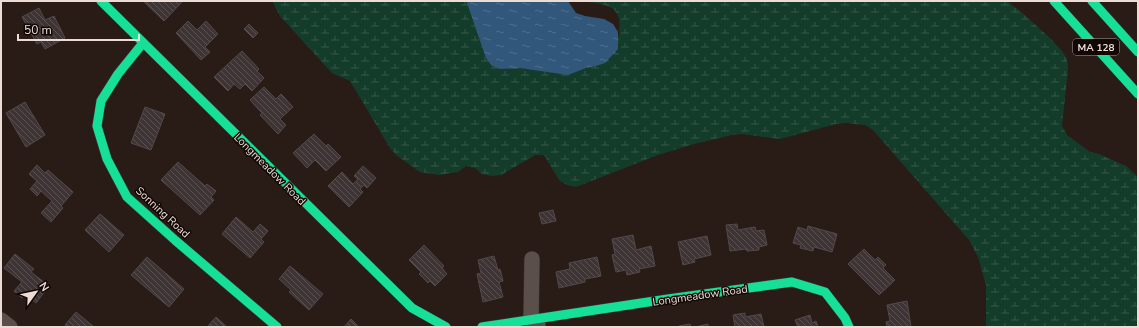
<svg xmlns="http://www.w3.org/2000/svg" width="1139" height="328" viewBox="0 0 1139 328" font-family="'Nunito Sans',sans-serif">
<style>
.wetland{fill:url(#wetland-marsh)}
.water{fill:url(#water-ripples)}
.building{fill:url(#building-back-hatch);stroke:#54494a}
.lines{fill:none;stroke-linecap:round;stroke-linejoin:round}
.street-casing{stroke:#413633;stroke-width:16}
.fast-casing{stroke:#413633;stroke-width:10}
.street{stroke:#5b4f4b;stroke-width:15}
.fast{stroke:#16e098;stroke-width:9}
.labels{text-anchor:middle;stroke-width:3;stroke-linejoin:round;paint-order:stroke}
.shield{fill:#110704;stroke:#ab9b96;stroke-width:1}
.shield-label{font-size:10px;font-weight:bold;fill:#eddbd5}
.street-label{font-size:11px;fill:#eddbd5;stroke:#110704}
</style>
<defs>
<pattern id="wetland-marsh" width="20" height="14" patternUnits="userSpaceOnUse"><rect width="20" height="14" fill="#143c2b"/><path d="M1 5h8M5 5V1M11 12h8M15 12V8" fill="none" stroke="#365849"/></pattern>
<pattern id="water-ripples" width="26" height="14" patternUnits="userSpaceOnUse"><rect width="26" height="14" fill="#31577b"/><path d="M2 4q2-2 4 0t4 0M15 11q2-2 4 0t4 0" fill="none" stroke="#4f6f8d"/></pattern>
<pattern id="building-back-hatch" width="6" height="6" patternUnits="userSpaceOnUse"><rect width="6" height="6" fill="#3e3435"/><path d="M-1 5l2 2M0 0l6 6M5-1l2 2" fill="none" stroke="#5a5151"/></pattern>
</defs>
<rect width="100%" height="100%" fill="#291c17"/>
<path class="wetland" d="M272,1h200l134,48 13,-14c0,-5 1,-11 0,-16 -3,-16 -23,-15 -35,-18h423l13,10 29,26 13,14 5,8 1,10 -6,57 5,9 23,17 9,2 27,12 12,11v150h-152v-42l-8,-28 -9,-17 -96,-110 -8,-5 -19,-2 -10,1 -56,15 -38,-5 -10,1 -38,9 -36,11 -82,32 -9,-2 -8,-5 -15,-25h-9l-34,20 -9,1 -10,-2 -7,-6 -9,-2 -8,6 -19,3 -19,-3 -24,-17 -6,-7 -40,-67 -18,-8 -52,-57z"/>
<path class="water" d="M468,1h100l8,12 9,3 19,3 9,5 5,8v17l-13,14 -9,3 -10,2 -18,7 -48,-7 -19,1 -9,-3 -6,-8 -19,-55z"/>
<path class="building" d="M143,1h40l-19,20z
M39,8l6,12 9,-4 11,22 -20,11 -4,-7 -4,2 -15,-27z
M188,21l9,9 9,-9 12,13 -13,13 5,5 -9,8 -25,-27z
M249,24l9,9 -5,5 -9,-9z
M242,51l17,18 -2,2 7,7 -12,13 -7,-7 -5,5 -6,-5 -6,7 -14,-14z
M264,87l12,12 5,-5 12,13 -13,12 6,6 -8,9 -18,-19 2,-2 -12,-13z
M25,102l20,33 -19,12 -20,-34z
M145,107l20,7 -14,36 -20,-7z
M314,134l12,12 2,-2 13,13 -15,14 -11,-11 -8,8 -14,-15z
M178,162l27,24 2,-2 9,7 -5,6 3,3 -14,15 -39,-35z
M37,165l8,8 3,-3 25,22 -12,14 2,2 -12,14 -10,-9 11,-12 -11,-10 -4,5 -7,-7 7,-8 -8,-7z
M363,166l13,12 -9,10 -3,-3 -4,4 3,3 -14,15 -21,-21 14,-14 11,12 5,-5 -4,-3z
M553,210l3,11 -14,3 -3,-11z
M100,214l24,21 -15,17 -24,-22z
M236,217l17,15 7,-8 8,7 -7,8 3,3 -14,16 -28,-24z
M737,224l1,6 17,-3 1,4 8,-1 3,15 -8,2v3l-12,1 -1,-2 -16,2 -4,-26z
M808,226l29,8 -5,18 -18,-5 -1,4 -13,-3 1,-3 -8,-2 5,-16 9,3z
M633,235l3,15 15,-4 4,20 -16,3 1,3 -13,3 -1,-5 -10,2 -4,-17 3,-1 -3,-15z
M707,236l4,19 -17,4 1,3 -12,3 -5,-23z
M424,245l20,21 -2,2 5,6 -12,12 -5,-5 -2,2 -9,-9 2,-2 -12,-12z
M864,249l11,11 3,-3 8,8 -3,3 12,12 -16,15 -31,-31z
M15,254l19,15 -3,3 18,14 -13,17 -11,-9 -3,4 -8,-7 8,-9 -18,-14z
M494,256l4,14 2,-1 3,12 -4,1 4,15 -20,5 -6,-28 4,-1 -3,-13z
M147,257l37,32 -15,18 -38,-32z
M597,257l4,19 -16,3v3l-26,6 -3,-16 14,-3 -1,-6z
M290,266l33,28 -14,16 -20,-18 2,-2 -12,-11z
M907,301l4,26h-24l-1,-5 4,-1 -3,-16z
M76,312l18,15h-27l-2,-2z
M745,313v4l16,-3 3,13h-29l-2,-12z
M810,315l2,8 4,-2 2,6h-20l-3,-7z
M216,317l11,10h-20z
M351,319l8,8h-15z
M690,324l1,3h-12v-1z
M708,324v3h-13z"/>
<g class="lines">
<g class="street-casing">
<path id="street" d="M532,259l-1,61 7,5
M1,320l9,7"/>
</g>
<g class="fast-casing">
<path id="fast" d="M101,1l311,307 34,19
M1054,1l84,93
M1092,1l46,51
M143,43l-25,31 -17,27 -4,25 10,33 20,38 49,44 101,86
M482,327l186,-28 124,-17 33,10 20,26 4,9"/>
</g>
<use href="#street" class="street"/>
<use href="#fast" class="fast"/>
</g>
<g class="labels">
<rect class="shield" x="1073" y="39" width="46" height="16" rx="3"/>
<g class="shield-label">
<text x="1096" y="51">MA 128</text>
</g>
<g class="street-label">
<text transform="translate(270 169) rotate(45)" y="4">Longmeadow Road</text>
<text transform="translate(163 212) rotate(43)" y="4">Sonning Road</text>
<text transform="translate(700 295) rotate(-8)" y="4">Longmeadow Road</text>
</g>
</g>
<rect width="1139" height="328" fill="none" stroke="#eddbd5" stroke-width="4"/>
<g transform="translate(36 292) rotate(57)" stroke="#110704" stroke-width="3" paint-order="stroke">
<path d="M0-3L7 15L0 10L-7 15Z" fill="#eddbd5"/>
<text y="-6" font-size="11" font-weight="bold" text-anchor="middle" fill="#eddbd5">N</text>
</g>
<path d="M18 34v6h121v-6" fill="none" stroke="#eddbd5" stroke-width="2"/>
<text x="24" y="34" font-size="12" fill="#eddbd5" stroke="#110704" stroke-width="3" paint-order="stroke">50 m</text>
</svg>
